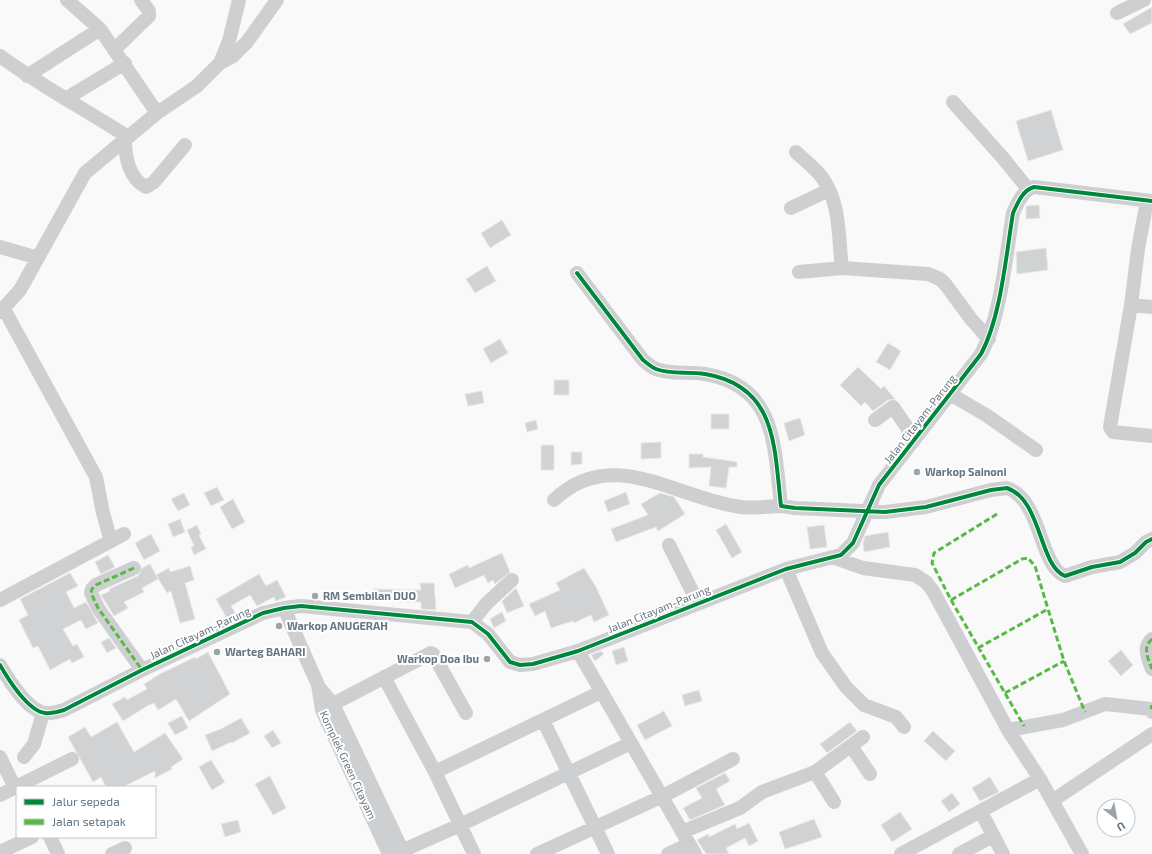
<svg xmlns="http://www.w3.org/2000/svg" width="1152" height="854" viewBox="0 0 1152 854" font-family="'Exo 2',sans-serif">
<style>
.building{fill:#d0d2d3;stroke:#e8e8e8}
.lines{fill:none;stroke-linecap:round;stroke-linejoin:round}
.minor{stroke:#cecfd0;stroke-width:14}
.quiet{stroke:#58b947;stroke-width:3;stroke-dasharray:6 3;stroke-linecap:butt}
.cycleway-casing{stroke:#fff;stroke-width:6}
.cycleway{stroke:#00873e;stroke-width:4}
.poi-dot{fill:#99a4ac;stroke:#fff;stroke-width:1.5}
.labels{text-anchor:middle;stroke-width:4;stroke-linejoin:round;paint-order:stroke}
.street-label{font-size:11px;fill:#657683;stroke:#fff}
.poi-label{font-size:11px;font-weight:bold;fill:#657683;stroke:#fff;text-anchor:start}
</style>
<rect width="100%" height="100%" fill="#f9f9f9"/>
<path class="building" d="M1152,7v16l-22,11 -7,-10z
M1051,110l12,40 -35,11 -12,-40z
M1039,205l1,13 -14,1v-13z
M502,220l9,15 -21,13 -9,-15z
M1046,248l2,22 -31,4 -1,-22z
M487,266l9,15 -21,12 -9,-14z
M500,339l8,14 -17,10 -8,-14z
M888,343l13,8 -11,19 -14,-8z
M858,367l23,22 3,-3 11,13 -7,1 -15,11 -8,-9 -4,4 -21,-21z
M554,380h15v15h-15z
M482,391l2,12 -16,3 -3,-12z
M711,414h18v15h-18z
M800,418l5,17 -16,6 -5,-18z
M536,420l2,9 -11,3 -2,-9z
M661,442v16l-20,1v-16z
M541,445h13v25h-13z
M571,452h11v12l-11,1z
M689,454h14v3l34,5v5h-8l-3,21 -17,-2 2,-19 -22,1z
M217,487l7,13 -13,6 -7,-13z
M626,492l4,12 -22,8 -4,-11z
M184,493l6,12 -12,6 -7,-12z
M660,493l14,4 11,17 -27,17 -2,-4 -40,15 -5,-13 37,-14 -7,-11z
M233,499l12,23 -13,7 -12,-22z
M180,519l5,13 -12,5 -5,-13z
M726,524l16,28 -10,6 -16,-28z
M197,525l4,9 -2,1 7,14 -12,6 -3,-8 3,-1 -7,-16z
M824,525l3,22 -17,2 -3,-22z
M888,532l2,15 -26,5 -1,-9 2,-7z
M151,534l9,17 -16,9 -9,-17z
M502,553l8,19 -15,12 -2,-4 -5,3 -4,-8 -29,13 -6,-14 19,-9 1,3z
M108,555l7,12 -14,7 -6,-12z
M150,564l8,15 -16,9 2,4 -20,10 4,6 -14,8 -13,-21 9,-4 -1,-2 29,-13 4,-8z
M190,566l4,14 -9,3 10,36 -15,4 -9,-32 -4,2 -11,-18 13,-7 1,4z
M584,568l12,19 13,28 -15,7 -3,-7 -17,8 -1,-2 -22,7 -6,-17 -10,5 -6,-12 31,-14 -4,-7z
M70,573l8,13 -12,6 8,16 12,-6 12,21 -12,6 -5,-9 -18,9 10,17 4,-2 7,13 -12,6 -2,-4 -20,11 -12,-24 -5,2 -14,-28 9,-5 -8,-16z
M259,574l7,12 11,-6 9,17 -10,4 -2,-4 -17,9 -7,-11 -19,11 6,9 -9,5 -12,-21z
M420,583h14l2,27 -15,-1v-7l-48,-1 1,-12 47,1z
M516,588l8,18 -17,7 -5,-12z
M502,612l4,9 -12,7 -4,-9z
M109,638l7,10 -9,5 -6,-11z
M624,647l4,14 -12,4 -4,-14z
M1121,650l12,15 -12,11 -13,-15z
M601,651l3,3 -9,7 -4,-6z
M208,652l22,42 -41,27 -13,-22 -18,11 -4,-7 -7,3 -24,15 -11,-17 13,-7 2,3 20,-11 -3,-5 16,-10 35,-17 1,2z
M699,690l3,11 -17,5 -3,-11z
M664,711l8,15 -27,14 -8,-15z
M182,716l6,12 -13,7 -7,-12z
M241,718l9,15 -18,10 -1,-1 -19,9 -7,-16 16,-6z
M117,722l17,30 31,-19 18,26 -12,8 1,2 -17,9v-7l-32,16h-17l-5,-10 -8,5 -25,-45 17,-10 6,10z
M850,722l7,9 -30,22 -7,-9z
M273,730l8,13 -9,5 -8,-12z
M933,731l22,20 -9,10 -22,-20z
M211,760l14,22 -13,8 -13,-23z
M725,773l5,8 -14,8 9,16 -35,15 -7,-12 19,-10 -6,-10z
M270,776l16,32 -13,7 -18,-31z
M990,777l9,15 -19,9 -8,-13z
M952,793l8,11 -11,8 -8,-11z
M900,812l12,17 -20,13 -11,-17z
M814,819l8,18 -37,12 -6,-17z
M238,820l3,12 -16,5 -4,-13z
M749,823l9,18 -9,5 -4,-8 -19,10 3,6h-23l-9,-14 11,-6 1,3 26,-13 2,5z"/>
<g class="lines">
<path class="minor" d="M67,0l33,29 57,84
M1117,13l27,-13
M115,49l34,-33v-5l-8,-11
M0,56c41,30 86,54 128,81
M220,63l9,-22 10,-41
M27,76l73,-47
M67,98l58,-35
M953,102l50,56 25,31
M125,140c0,16 4,39 21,47l8,-5 31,-37
M796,152c8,8 18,15 25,24 20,26 17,61 21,92
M1147,201l-9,48 -7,56 -21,122 3,5 39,4
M791,208l38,-18
M0,247l38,11
M799,272l43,-4 86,6 12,5 6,6 25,34 18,20
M577,273l66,87c4,3 8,7 13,9 14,6 33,2 49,5 72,12 69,72 76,132l14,2 90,4 41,-5 65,-17 16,-2c35,12 32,78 58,88l27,-9 28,-5 15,-9 11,-11 6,-3
M1131,305l21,2
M4,309l92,168 7,36 8,28
M0,312l20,-22 65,-117 72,-60 40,-27 23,-23 13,-7 14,-14 30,-42
M950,394l36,21 50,35
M875,420l18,-13 22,32
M554,500c58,-56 123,-1 187,7 13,2 27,-1 40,-1
M669,545l29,58
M832,557l31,11 52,7 11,7 7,9 75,139 32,49 42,75
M134,568l-38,17 -4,4 -1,4 7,15 44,62
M786,569l36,84 24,34 18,18 32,12 8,10
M0,600l124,-66
M284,608l34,77 4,25 67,144
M472,622l14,-18 26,-24
M1152,639c-10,9 -4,19 0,30
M578,651l117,203
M0,665c8,14 28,46 45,48 6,1 12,-1 19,-3l78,-40 121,-57 21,-5 17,-2 171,16 16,12 22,28 10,3 13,-1 45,-13 208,-82 55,-14 12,-12 26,-58 102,-131c20,-37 25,-99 32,-141 5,-11 10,-23 21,-26l118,14
M384,677l51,95 39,82
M318,686l15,18 71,150
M333,704l98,-51 2,1 33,59
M543,720l65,134
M1008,730l55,-10 42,-16 46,5 1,3
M851,746l19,28
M0,757l15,31
M24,757l10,-13 9,-31
M435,772l166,-80
M815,772l19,30
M0,795l72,-36
M1052,801l100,-67
M981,812l22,42
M682,832l58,-24 22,-16 53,-20 48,-35
M50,837l8,17
M0,852l32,-15
M112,854l13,-6
M395,854l65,-29 171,-82
M537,854l126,-58 70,-37
M668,854l21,-10
M901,854l139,-75
M959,854l34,-18"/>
<path class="quiet" d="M997,514l-63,39 -2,10 19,37 73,126
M134,568l-38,17 -4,4 -1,4 7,15 44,62
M951,600l71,-41 6,-1 7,8 13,43
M1152,639c-10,9 -4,19 0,30
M978,648l70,-39 16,52 21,51
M1005,693l59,-32
M1151,709l1,-4"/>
<g class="cycleway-casing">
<path id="cycleway" d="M577,273l66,87c4,3 8,7 13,9 14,6 33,2 49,5 72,12 69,72 76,132l14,2 90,4 41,-5 65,-17 16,-2c35,12 32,78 58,88l27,-9 28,-5 15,-9 11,-11 6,-3
M0,665c8,14 28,46 45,48 6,1 12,-1 19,-3l78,-40 121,-57 21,-5 17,-2 171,16 16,12 22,28 10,3 13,-1 45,-13 208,-82 55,-14 12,-12 26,-58 102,-131c20,-37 25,-99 32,-141 5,-11 10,-23 21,-26l118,14"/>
</g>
<use href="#cycleway" class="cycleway"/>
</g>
<g class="poi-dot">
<circle cx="917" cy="472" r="4"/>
<circle cx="315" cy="596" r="4"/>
<circle cx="279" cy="626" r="4"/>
<circle cx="217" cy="652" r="4"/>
<circle cx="487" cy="659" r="4"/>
</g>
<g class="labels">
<g class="street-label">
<text transform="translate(920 419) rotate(-52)" y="4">Jalan Citayam-Parung</text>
<text transform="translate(659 609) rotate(-22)" y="4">Jalan Citayam-Parung</text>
<text transform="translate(200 633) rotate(-25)" y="4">Jalan Citayam-Parung</text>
<text transform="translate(348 765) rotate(65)" y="4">Komplek Green Citayam</text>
</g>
<g class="poi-label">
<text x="925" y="476">Warkop Sainoni</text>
<text x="323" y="600">RM Sembilan DUO</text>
<text x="287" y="630">Warkop ANUGERAH</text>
<text x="225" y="656">Warteg BAHARI</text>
<text x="479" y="663" text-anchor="end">Warkop Doa Ibu</text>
</g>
</g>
<rect x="16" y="786" width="140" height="52" fill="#ffffff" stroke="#c1c8cd"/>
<rect x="24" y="799" width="20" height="6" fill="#00873e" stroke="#c1c8cd"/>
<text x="52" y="806" font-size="12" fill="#657683">Jalur sepeda</text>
<rect x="24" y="819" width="20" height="6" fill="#58b947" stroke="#c1c8cd"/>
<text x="52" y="826" font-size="12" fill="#657683">Jalan setapak</text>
<g transform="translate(1116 818) rotate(149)"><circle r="19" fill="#ffffff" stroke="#c1c8cd"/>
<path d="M0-3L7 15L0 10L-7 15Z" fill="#99a4ac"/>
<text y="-6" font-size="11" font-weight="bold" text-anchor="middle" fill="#657683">U</text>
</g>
</svg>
